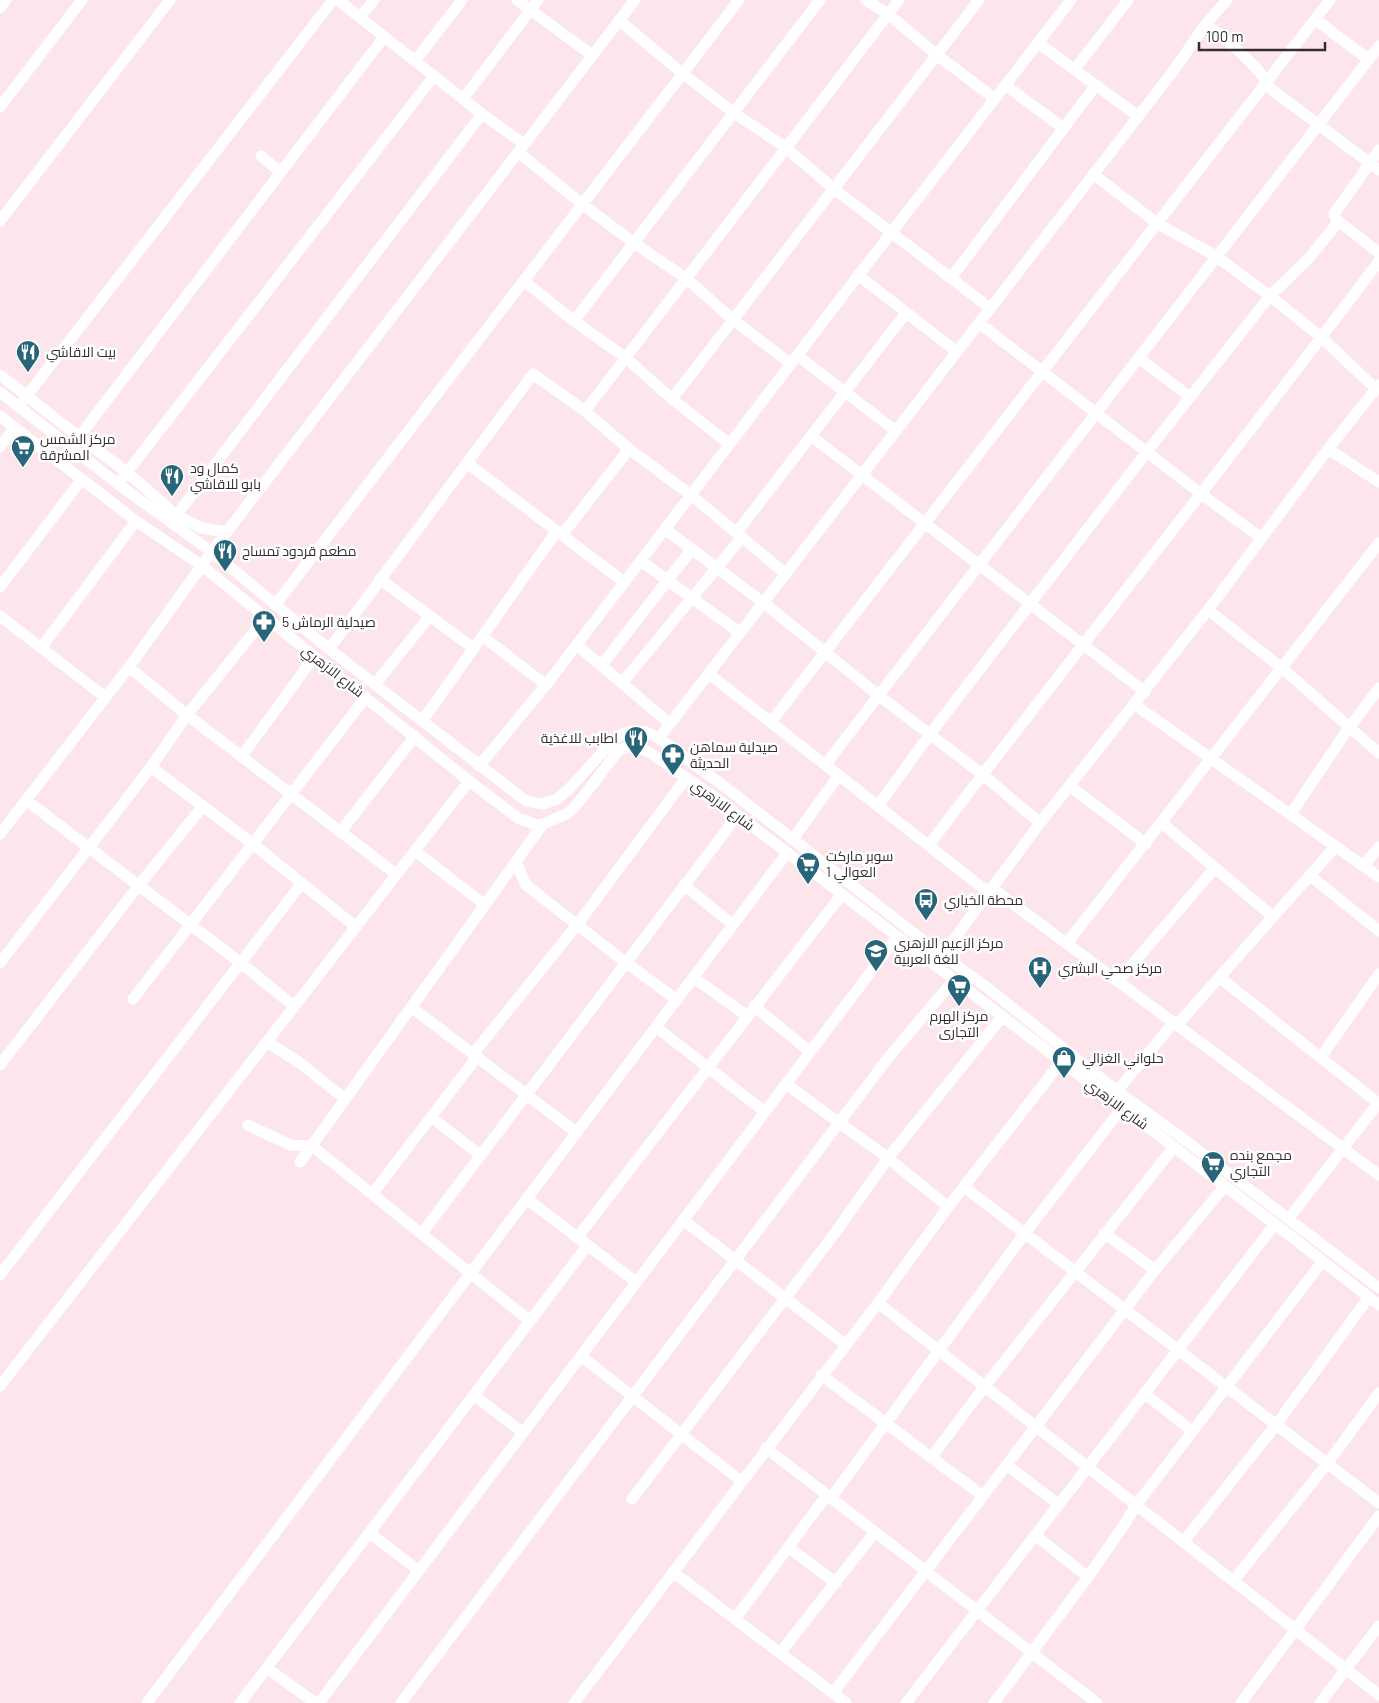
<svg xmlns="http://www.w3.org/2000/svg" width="1379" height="1703" viewBox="0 0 1379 1703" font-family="Barlow,Cairo,sans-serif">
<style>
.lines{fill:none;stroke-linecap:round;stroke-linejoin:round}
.minor{stroke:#fff;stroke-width:11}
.labels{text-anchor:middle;stroke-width:5;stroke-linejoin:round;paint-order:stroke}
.poi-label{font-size:14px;fill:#372d30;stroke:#fff;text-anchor:start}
.street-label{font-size:14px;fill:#372d30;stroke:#fff}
</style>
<rect width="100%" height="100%" fill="#fce6ec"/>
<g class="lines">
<path class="minor" d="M338,0l144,114 42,30
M517,0l75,55
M866,0l22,14 49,41 58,44
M0,8l6,-8
M360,17l14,-17
M1315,19l54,41
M619,20l63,53 52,40 51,34 48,41 157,120
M1206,24c22,18 52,40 65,65l108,81
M1038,43l100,73
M415,61l47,-61
M1075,69l53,-69
M1005,85l58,43
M463,99l75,-99
M0,107l82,-107
M1379,150l-45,64 2,5 43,34
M518,152l64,52 52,39 53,36 45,40 59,45
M261,156l19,16
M1093,174l65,50 58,32 54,40 52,42 54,51
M0,221l170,-221
M858,275l99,77
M951,278l145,-193
M524,281l50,40 52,37 46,41 57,45
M574,321l246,-321
M979,323l221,170 61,45
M798,356l98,75
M1139,358l51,39
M0,375l78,61 50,37 48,42 25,13 26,4
M0,392l118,92 94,68 117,97 197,152 17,3 14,-5 14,-12 37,-41 13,-12 13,-3 12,1 13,6 70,52 213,165 47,34 128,102 64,46 198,151
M672,399l307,-399
M19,406l314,-406
M585,411l314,-411
M0,416l136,105 65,44 268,216 49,37 18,7 7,-1 23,-10 6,-4 10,-12 37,-48 14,-5 16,7 64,44 562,428 104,81
M811,436l334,256
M72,446l312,-409
M0,447l15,-20
M1328,449l51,33
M467,463l157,119
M118,484l316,-408
M171,522l311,-408
M665,529l99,74 114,92 104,79 58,49
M737,532l169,-219
M562,535l67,-86
M641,561l99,72
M380,579l93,69
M0,587l82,-108
M276,604l463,-604
M1208,610l75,59 96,84
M0,616l105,81
M482,636l64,49
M577,645l93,79
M41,648l95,-127
M329,649l204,-275 52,37 44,38 62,46 95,79
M601,666l91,-117
M129,667l58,48 209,159
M709,674l279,218
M622,683l120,-146
M375,684l55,-68
M1135,705l244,172
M422,721l135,-190
M771,722l559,-722
M659,738l512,-664 35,-50 21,-24
M242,756l72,-99
M825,765l554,-719
M479,766l67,-81 308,-404 217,-281
M151,767l102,77 103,83
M1071,787l75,57
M26,800l215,163 53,43
M878,806l52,-72 216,-281 124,-157 40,-39 29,-36
M1290,815l56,-83 33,-44
M1162,823l110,93
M341,831l74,-95
M0,834l129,-167 84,-117 422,-550
M793,839l46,-64
M929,845c148,-196 303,-387 450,-584
M415,851l70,54
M516,862l10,23 99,77 52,38
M1364,865l15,-18
M1309,875l70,56
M684,885l49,40
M992,888l387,287
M1067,943l312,-400
M938,961l102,-138 168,-213 120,-161 51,-64
M0,963l151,-196 36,-52 78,-97
M693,977l54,39
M1219,977l159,126
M1118,981l97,-113
M133,999l233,-302
M754,1006l56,46
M411,1007l166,126
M1177,1025l159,-179
M656,1027l109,85
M267,1042l33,21 45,36
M473,1054l104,-129 109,-147
M1321,1057l58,-83
M0,1065l139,-180 64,-79
M786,1084l102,74 60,49
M1117,1091l57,-69
M431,1117l49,38
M248,1125l42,20 22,1 218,175
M300,1162l243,-338
M964,1187l415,316
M373,1193l104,-136
M527,1199l109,83
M1289,1218l90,-116
M683,1220l162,124
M422,1233l315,-417
M1104,1233l51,37
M577,1238l265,-344
M0,1275l302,-392
M878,1303l501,392
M581,1356l160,125
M821,1375l162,121
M0,1386l469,-605
M1144,1393l48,38
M474,1395l49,38
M766,1448l331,255
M931,1458l54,-72 189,-239
M1007,1465l51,39
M831,1498l194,-265 97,-125
M632,1499l203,-266 53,-75 114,-141
M370,1533l49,38
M1035,1535l53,42
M1184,1541l92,-116 93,-128
M788,1547l48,36
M673,1572l173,131
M1234,1580l93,-116 52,-71
M735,1619l92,-124
M780,1653l95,-121
M267,1668l48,35
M833,1693l322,-423 70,-84
M147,1703l640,-850
M240,1703l347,-457
M319,1703l578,-766
M401,1703l487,-645 65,-77
M574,1703l304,-400 70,-96 113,-145
M906,1703l369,-479
M994,1703l94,-126 38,-55 11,-18 185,-242
M1241,1703l138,-187
M1320,1703l59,-77"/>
</g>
<defs>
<g id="restaurant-pin" transform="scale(1.25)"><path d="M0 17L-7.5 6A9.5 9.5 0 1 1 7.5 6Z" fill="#26657a" stroke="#fff"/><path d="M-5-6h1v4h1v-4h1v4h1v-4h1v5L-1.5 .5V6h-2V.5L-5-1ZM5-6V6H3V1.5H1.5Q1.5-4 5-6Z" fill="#fff"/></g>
<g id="supermarket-pin" transform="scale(1.25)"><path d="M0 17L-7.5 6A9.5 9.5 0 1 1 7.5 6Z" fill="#26657a" stroke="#fff"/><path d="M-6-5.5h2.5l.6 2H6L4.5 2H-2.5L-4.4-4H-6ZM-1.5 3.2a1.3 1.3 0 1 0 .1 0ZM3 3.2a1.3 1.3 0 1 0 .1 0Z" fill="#fff"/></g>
<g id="pharmacy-pin" transform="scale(1.25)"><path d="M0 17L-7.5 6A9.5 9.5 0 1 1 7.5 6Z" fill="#26657a" stroke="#fff"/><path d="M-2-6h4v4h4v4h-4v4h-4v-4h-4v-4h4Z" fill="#fff"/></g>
<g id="bus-pin" transform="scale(1.25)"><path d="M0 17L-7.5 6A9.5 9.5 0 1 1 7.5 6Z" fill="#26657a" stroke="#fff"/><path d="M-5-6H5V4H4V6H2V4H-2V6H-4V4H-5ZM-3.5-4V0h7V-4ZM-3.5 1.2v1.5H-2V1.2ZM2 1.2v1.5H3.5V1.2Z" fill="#fff"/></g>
<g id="university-pin" transform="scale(1.25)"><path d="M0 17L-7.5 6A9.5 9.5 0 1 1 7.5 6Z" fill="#26657a" stroke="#fff"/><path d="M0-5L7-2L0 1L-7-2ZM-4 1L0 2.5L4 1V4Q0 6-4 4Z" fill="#fff"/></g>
<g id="hospital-pin" transform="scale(1.25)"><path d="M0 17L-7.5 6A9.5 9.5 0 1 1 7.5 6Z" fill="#26657a" stroke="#fff"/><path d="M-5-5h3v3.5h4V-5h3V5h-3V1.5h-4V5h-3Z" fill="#fff"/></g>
<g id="shop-pin" transform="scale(1.25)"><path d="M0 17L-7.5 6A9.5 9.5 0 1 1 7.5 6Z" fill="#26657a" stroke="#fff"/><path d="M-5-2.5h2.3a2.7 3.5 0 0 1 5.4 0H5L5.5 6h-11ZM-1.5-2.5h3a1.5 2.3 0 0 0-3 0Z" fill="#fff"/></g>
</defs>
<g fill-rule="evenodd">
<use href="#restaurant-pin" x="28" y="352"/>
<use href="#supermarket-pin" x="23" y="447"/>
<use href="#restaurant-pin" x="172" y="476"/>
<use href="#restaurant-pin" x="225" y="551"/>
<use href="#pharmacy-pin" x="264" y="622"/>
<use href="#restaurant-pin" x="636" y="738"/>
<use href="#pharmacy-pin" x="673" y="755"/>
<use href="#supermarket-pin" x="808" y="864"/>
<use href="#bus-pin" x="926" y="900"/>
<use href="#university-pin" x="876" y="951"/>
<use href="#hospital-pin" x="1040" y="968"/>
<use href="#supermarket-pin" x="959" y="986"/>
<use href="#shop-pin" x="1064" y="1058"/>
<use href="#supermarket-pin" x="1213" y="1163"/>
</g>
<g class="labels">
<g class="poi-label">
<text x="46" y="357">بيت الاقاشي</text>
<text x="40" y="444">مركز الشمس<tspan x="40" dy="16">المشرقة</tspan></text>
<text x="190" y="473">كمال ود<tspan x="190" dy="16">بابو للاقاشي</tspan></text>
<text x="242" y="556">مطعم قردود تمساح</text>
<text x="282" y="627">صيدلية الرماش 5</text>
<text x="618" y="743" text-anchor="end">اطابب للاغذية</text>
<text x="690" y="752">صيدلية سماهن<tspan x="690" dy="16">الحديثة</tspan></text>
<text x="826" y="861">سوبر ماركت<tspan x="826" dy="16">العوالي 1</tspan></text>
<text x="944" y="905">محطة الخياري</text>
<text x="894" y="948">مركز الزعيم الازهري<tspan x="894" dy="16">للغة العربية</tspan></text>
<text x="1058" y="973">مركز صحي البشري</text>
<text x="959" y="1021" text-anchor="middle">مركز الهرم<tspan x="959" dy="16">التجارى</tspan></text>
<text x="1082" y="1063">حلواني الغزالي</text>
<text x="1230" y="1160">مجمع بنده<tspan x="1230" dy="16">التجاري</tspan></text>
</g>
<g class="street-label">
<text transform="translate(333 671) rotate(38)" y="5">شارع الازهري</text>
<text transform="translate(723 805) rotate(37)" y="5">شارع الازهري</text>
<text transform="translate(1117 1104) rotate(37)" y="5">شارع الازهري</text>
</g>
</g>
<path d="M1199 42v8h126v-8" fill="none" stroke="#372d30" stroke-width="2.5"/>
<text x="1206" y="42" font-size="15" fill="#372d30" stroke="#ffffff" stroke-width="4" paint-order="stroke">100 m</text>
</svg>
